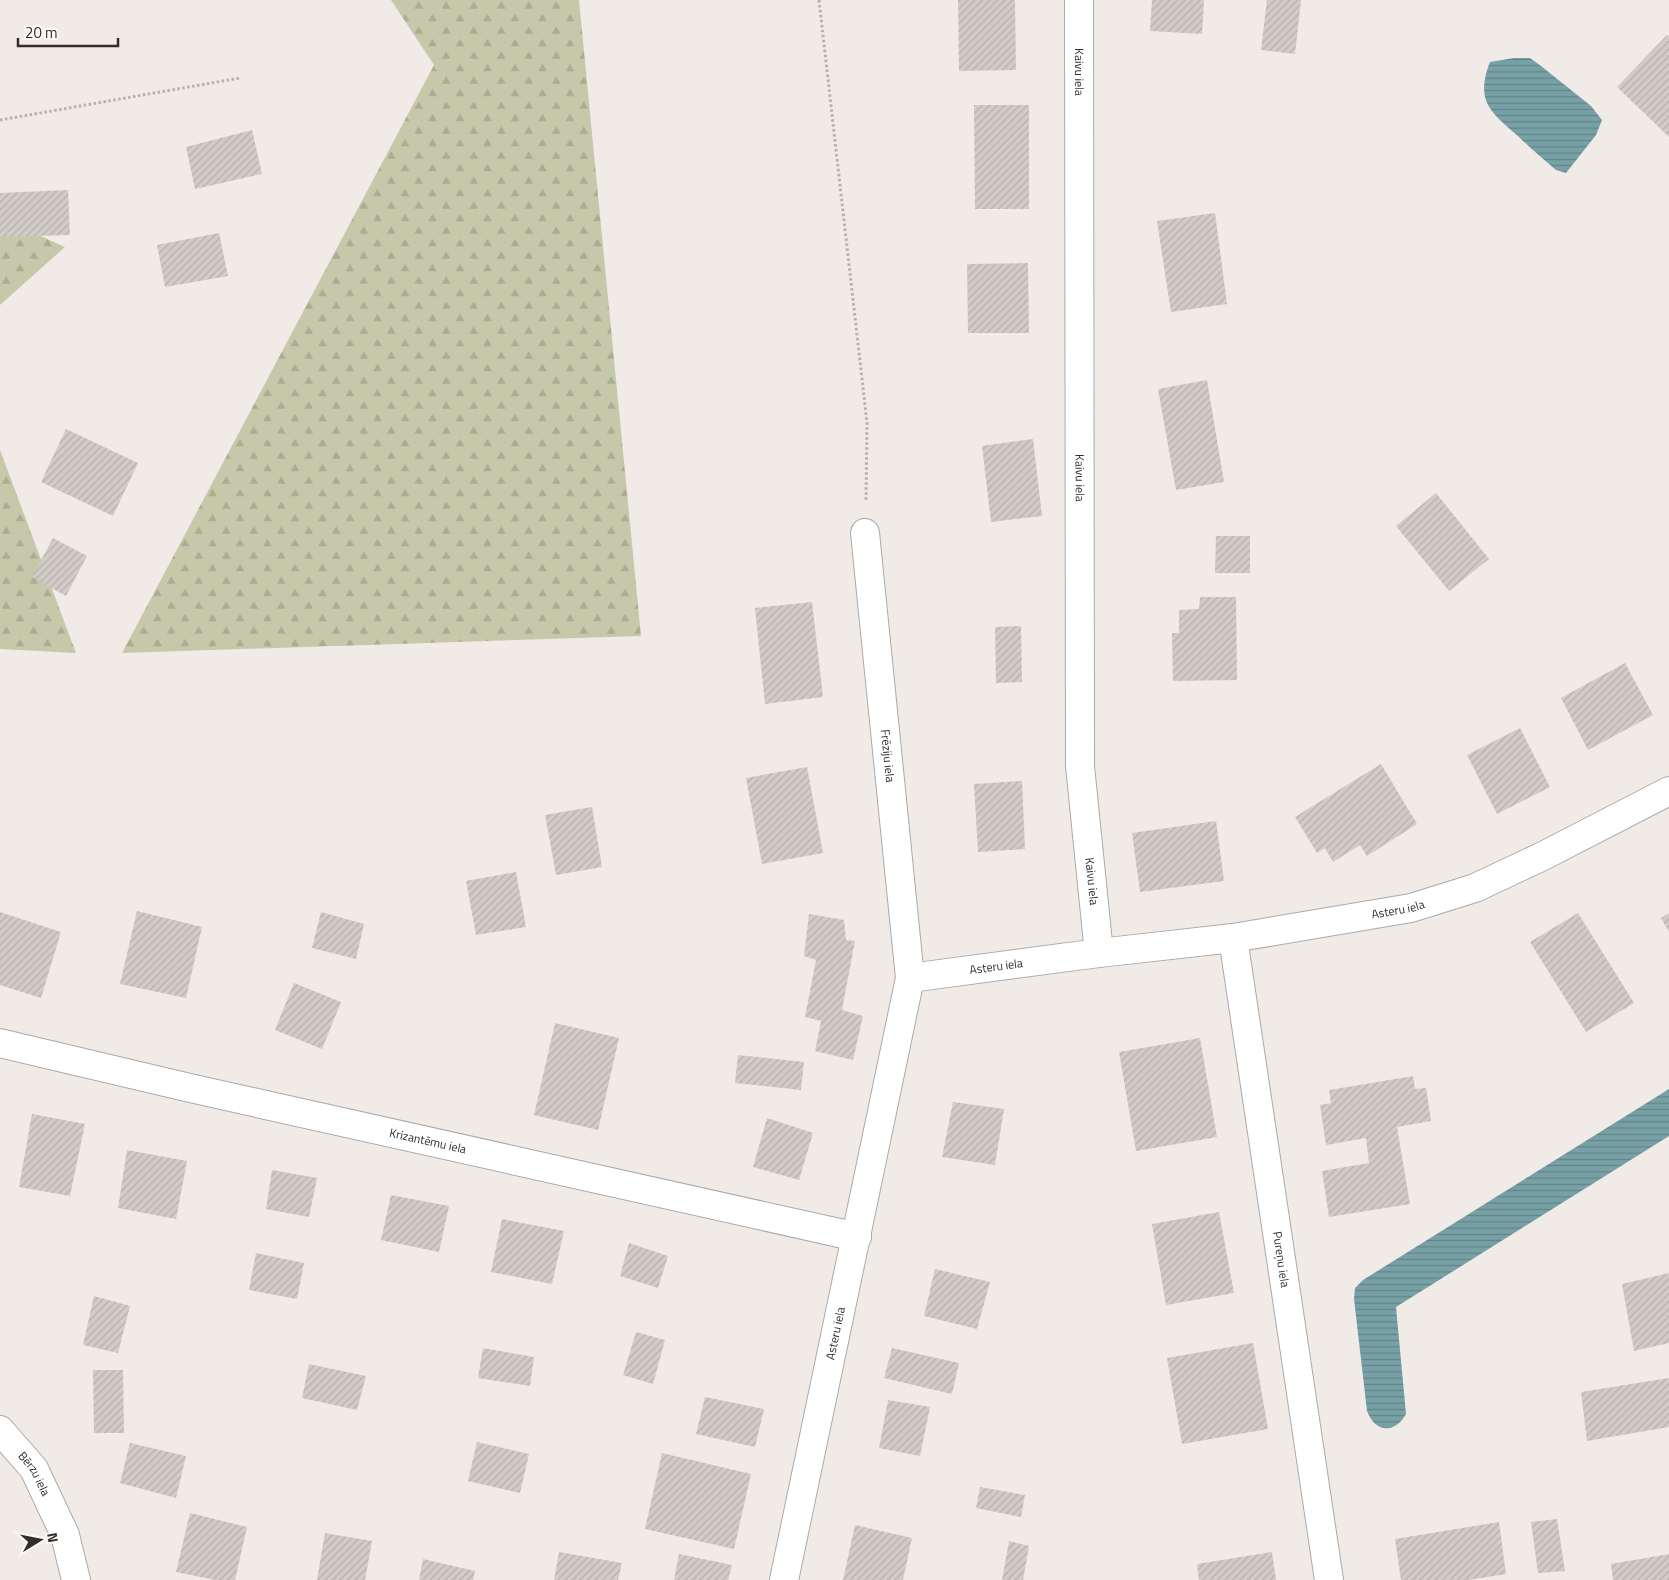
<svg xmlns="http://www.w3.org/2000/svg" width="1669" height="1580" viewBox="0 0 1669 1580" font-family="'Titillium Web',sans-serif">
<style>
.forest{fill:url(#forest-firs)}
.water{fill:url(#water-rules)}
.building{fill:url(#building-hatch)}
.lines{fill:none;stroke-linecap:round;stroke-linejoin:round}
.street-casing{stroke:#aea9a6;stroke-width:30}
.path{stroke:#b6b1af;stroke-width:3;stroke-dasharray:2.5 2.5;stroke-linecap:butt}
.street{stroke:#fff;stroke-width:28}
.labels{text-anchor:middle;stroke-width:4.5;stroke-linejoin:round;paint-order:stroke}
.street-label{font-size:12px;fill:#312e2d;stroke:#fef8f6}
</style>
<defs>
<pattern id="forest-firs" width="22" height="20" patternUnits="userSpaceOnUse" patternTransform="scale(1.25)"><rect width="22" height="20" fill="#c5c9aa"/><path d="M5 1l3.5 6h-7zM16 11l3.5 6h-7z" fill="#aaad93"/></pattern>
<pattern id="water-rules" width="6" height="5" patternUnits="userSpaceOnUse" patternTransform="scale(1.25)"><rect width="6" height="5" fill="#77a1a6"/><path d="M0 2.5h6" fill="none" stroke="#628488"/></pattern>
<pattern id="building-hatch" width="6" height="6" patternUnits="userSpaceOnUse" patternTransform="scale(1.25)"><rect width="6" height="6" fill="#d2ccc9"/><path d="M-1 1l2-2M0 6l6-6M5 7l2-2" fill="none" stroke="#b5b0ad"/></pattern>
</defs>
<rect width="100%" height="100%" fill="#f1ebe8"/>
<path class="forest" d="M391,0h188l62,636 -519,17 312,-588z
M0,218l65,29 -65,58z
M0,450l76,203 -76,-4z"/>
<path class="water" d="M1514,58h16l11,8 50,40 11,14 -6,15 -30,38 -10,-3c-13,-11 -26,-22 -38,-34 -28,-24 -43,-35 -28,-74z
M1669,1089v47l-273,171 10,107c-11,20 -31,19 -39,-3l-13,-112 1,-11 8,-8z"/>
<path class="building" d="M958,0h57l1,70 -57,1z
M1152,0h52l-2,34 -52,-3z
M1267,0h34l-6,54 -34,-4z
M1667,35l2,2v100l-52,-50z
M974,105h55v104h-54z
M252,130l10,44 -67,15 -9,-42z
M68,190l2,45 -70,2v-44z
M1215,213l12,91 -56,8 -14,-91z
M219,233l9,43 -63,11 -8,-42z
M1028,263l1,70h-61l-1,-69z
M1207,380l17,102 -48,8 -18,-101z
M66,429l72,34 -25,53 -72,-34z
M1033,439l9,77 -51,6 -9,-76z
M1436,493l53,66 -40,32 -53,-65z
M1216,536h34v37h-35z
M53,538l34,18 -21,40 -34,-19z
M1200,597h36l1,83 -64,1 -1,-48h7v-23l20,-1z
M812,602l11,95 -58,7 -10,-96z
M1021,626l1,56 -26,1 -1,-56z
M1625,663l28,52 -65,35 -27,-52z
M1520,728l30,59 -53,27 -30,-59z
M1381,764l36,60 -50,32 -7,-11 -27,17 -8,-14 -8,5 -22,-36z
M807,767l16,86 -61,11 -16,-86z
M1022,781l3,68 -47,3 -4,-68z
M592,807l10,60 -46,8 -11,-60z
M1216,821l8,60 -84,11 -8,-59z
M516,872l10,55 -50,8 -10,-54z
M137,911l65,16 -16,71 -66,-14z
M0,912l61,20 -20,66 -41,-13z
M321,912l43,12 -8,35 -44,-11z
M1578,913l56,90 -48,29 -56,-90z
M1669,913v19l-8,-14z
M809,914l35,6 2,20 9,1 -13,69 21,6 -10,44 -38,-9 6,-30 -16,-4 11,-57 -12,-4z
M294,983l47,19 -19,47 -47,-19z
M555,1023l64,15 -21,92 -64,-15z
M1200,1038l17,99 -81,14 -17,-99z
M738,1055l66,7 -3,28 -66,-7z
M1413,1076l2,13 11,-1 5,33 -34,6 13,77 -81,13 -7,-46 47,-8 -3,-25 -40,7 -6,-40 11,-2 -2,-13z
M953,1102l51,7 -9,56 -53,-8z
M32,1114l53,10 -15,72 -51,-9z
M767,1118l46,15 -14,47 -46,-13z
M127,1150l60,11 -11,58 -58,-11z
M272,1170l45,8 -8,39 -43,-8z
M391,1195l58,11 -10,46 -58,-12z
M1219,1212l15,81 -68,12 -14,-81z
M502,1219l62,12 -12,53 -61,-12z
M629,1243l39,13 -10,32 -38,-12z
M256,1253l48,10 -7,36 -48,-9z
M935,1269l55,13 -13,47 -53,-13z
M1669,1273v70l-35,8 -12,-67z
M94,1296l36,10 -12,47 -35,-8z
M636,1332l29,8 -12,44 -30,-9z
M1253,1343l15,86 -86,15 -15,-86z
M483,1348l51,9 -4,29 -52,-8z
M892,1348l67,15 -7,31 -68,-16z
M309,1364l57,12 -9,34 -55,-12z
M93,1370h30l1,63h-30z
M1669,1378v49l-82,14 -6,-49z
M705,1397l59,12 -9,38 -59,-13z
M888,1400l42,7 -10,49 -41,-8z
M477,1442l52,12 -9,39 -52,-12z
M130,1443l56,13 -10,42 -56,-15z
M662,1453l89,21 -17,75 -89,-20z
M980,1487l45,8 -4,22 -45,-9z
M190,1513l57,14 -12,53h-20l-39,-8z
M1557,1519l8,52 -27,2 -7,-51z
M1499,1522l7,52 -37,6h-68l-6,-41z
M855,1525l57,13 -9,42h-60z
M325,1533l47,8 -7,39h-48z
M1009,1541l20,5 -6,34h-21z
M559,1552l63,11 -4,17h-64z
M1272,1552l4,28h-77l-2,-16z
M679,1554l53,11 -4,15h-54z
M1669,1554v26h-56l-2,-16z
M423,1559l52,12 -2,9h-54z"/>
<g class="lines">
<g class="street-casing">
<g id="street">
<path id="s1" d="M1079,0l1,766 19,187"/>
<path id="s2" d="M865,533l45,445"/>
<path id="s3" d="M1233,938l96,642"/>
<path id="s4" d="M0,1043l190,45 667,149"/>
<path id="s5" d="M0,1430l34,39 31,66 11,45"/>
<path id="s6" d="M784,1580l126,-602 189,-25 134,-15 178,-30 64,-20 68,-32 126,-65"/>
</g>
</g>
<path class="path" d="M819,0l48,423 -1,79
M0,120l240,-42"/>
<use href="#street" class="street"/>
</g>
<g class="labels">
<g class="street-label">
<text dy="4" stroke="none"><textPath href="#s1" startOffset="72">Kaivu iela</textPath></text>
<text dy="4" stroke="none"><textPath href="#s1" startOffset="478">Kaivu iela</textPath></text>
<text dy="4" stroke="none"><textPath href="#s2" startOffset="224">Frēziju iela</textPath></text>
<text dy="4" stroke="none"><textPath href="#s1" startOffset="882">Kaivu iela</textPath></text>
<text dy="4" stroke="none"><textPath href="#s6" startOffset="1108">Asteru iela</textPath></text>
<text dy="4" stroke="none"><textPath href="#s6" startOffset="702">Asteru iela</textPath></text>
<text dy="4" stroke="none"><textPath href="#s4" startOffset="439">Krizantēmu iela</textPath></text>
<text dy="4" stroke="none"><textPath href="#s3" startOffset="325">Pureņu iela</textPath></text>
<text dy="4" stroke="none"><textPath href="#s6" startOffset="252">Asteru iela</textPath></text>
<text dy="4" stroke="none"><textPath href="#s5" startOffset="56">Bērzu iela</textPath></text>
</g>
</g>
<g transform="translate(40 1540) rotate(80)" stroke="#fef8f6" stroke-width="4" paint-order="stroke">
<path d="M0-4L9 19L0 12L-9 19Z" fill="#312e2d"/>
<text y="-8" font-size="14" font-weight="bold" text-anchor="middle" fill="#312e2d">N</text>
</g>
<path d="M18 38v8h100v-8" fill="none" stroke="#312e2d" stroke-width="2.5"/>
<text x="25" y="38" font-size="15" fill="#312e2d" stroke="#fef8f6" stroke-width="4" paint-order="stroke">20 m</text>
</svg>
